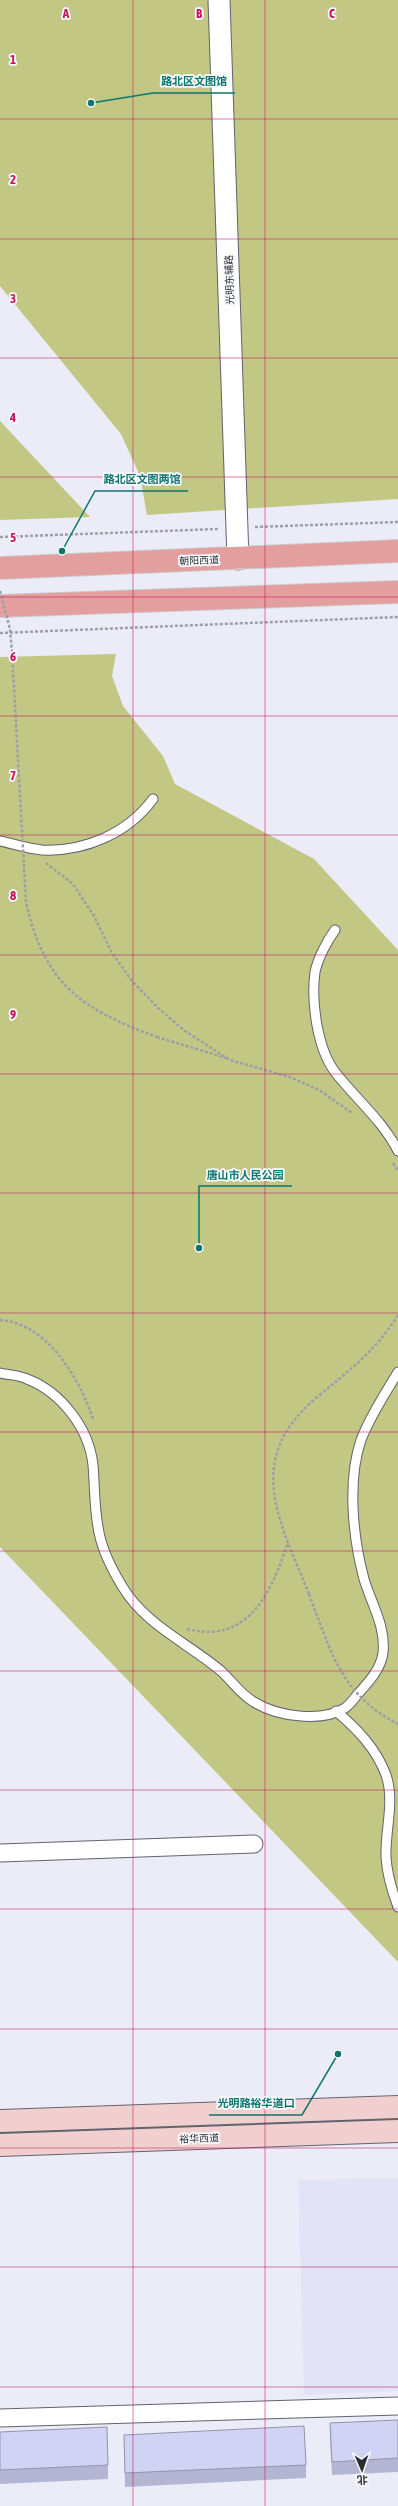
<svg xmlns="http://www.w3.org/2000/svg" width="398" height="2506" viewBox="0 0 398 2506" font-family="'Asap Condensed','Noto Sans SC',sans-serif">
<style>
.built{fill:#e2e3f6}
.green{fill:#c2c784}
.lines{fill:none;stroke-linecap:round;stroke-linejoin:round}
.service-casing{stroke:#62636d;stroke-width:11}
.minor-casing{stroke:#62636d;stroke-width:19}
.tertiary-casing{stroke:#62636d;stroke-width:23}
.secondary-casing{stroke:#62636d;stroke-width:24}
.primary-casing{stroke:#cdcdce;stroke-width:24}
.path{stroke:#9e9fa7;stroke-width:2.5;stroke-dasharray:3 2;stroke-linecap:butt}
.service{stroke:#fff;stroke-width:9}
.minor{stroke:#fff;stroke-width:17}
.tertiary{stroke:#fff;stroke-width:21}
.secondary{stroke:#f1cfcf;stroke-width:22}
.primary{stroke:#e39e9e;stroke-width:22}
.path-bridge{stroke:#9e9fa7;stroke-width:2.5;stroke-dasharray:3 2;stroke-linecap:butt}
.wall{fill:#b4b5d2}
.building{fill:#d1d3f4;stroke:#9294ab}
.grid{fill:none;stroke:#c2185b;stroke-width:1;stroke-opacity:0.55}
.labels{text-anchor:middle;stroke-width:3.5;stroke-linejoin:round;paint-order:stroke}
.street-label{font-size:10px;fill:#2d2e32;stroke:#f9fafe}
.grid-label{font-size:13px;text-anchor:middle;font-weight:bold;fill:#c2185b;stroke:#f9fafe;stroke-width:3.5;stroke-linejoin:round;paint-order:stroke}
.leader{fill:none;stroke:#0f766e;stroke-width:1.5}
.callout-dot{fill:#0f766e;stroke:#f9fafe;stroke-width:1.5}
.callout-label{font-size:11px;text-anchor:middle;font-weight:bold;fill:#0f766e;stroke:#f9fafe;stroke-width:3.5;stroke-linejoin:round;paint-order:stroke}
</style>
<rect width="100%" height="100%" fill="#ebecf7"/>
<path class="built" d="M398,2178v213l-94,4 -6,-215z"/>
<path class="green" d="M0,0h398v499l-251,16 -7,-39 -19,-42 -121,-148z
M0,421l90,96 -90,3z
M116,654l-4,22 11,30 40,50 12,28 139,75 84,91v1012l-398,-415v-890z"/>
<g class="lines">
<g class="service-casing">
<path id="service" d="M0,841c14,3 29,8 42,9 43,2 86,-17 111,-51
M335,930c-8,11 -17,28 -20,42 -4,29 2,76 20,100 21,27 48,49 63,79
M0,1373c8,2 19,2 27,6 34,13 62,49 66,86 2,24 1,48 7,72 4,17 13,34 22,49 23,39 66,57 99,85 11,10 20,24 33,31 22,14 67,21 91,6 4,-3 9,-9 12,-13 11,-12 24,-26 26,-42 3,-27 -12,-50 -19,-74 -11,-41 -17,-98 -3,-139 9,-24 24,-46 37,-68
M336,1711c21,18 40,37 50,64 9,26 -1,55 0,82 1,17 6,34 12,50"/>
</g>
<g class="minor-casing">
<path id="minor" d="M0,1853l254,-9
M0,2418l398,-12"/>
</g>
<g class="tertiary-casing">
<path id="tertiary" d="M219,0l19,559"/>
</g>
<g class="secondary-casing">
<path id="secondary" d="M0,2121l398,-14
M0,2145l398,-14"/>
</g>
<g class="primary-casing">
<path id="primary" d="M0,568l398,-17
M0,606l398,-14"/>
</g>
<path class="path" d="M255,527l143,-5
M0,537l218,-8
M0,633l398,-16
M46,863l27,21 21,32 18,37 20,28 26,27 27,23 45,29 60,17 29,13 33,23
M157,1037l69,21
M393,1163l5,8
M0,1320c47,3 80,59 93,99
M309,1594c-29,-72 -66,-134 6,-195 33,-28 60,-47 83,-84
M187,1629c63,16 85,-39 101,-87"/>
<use href="#service" class="service"/>
<use href="#minor" class="minor"/>
<use href="#tertiary" class="tertiary"/>
<use href="#secondary" class="secondary"/>
<use href="#primary" class="primary"/>
<path class="path-bridge" d="M0,591l10,38 2,23 14,250c18,82 55,107 131,135
M309,1594c22,57 31,100 89,130"/>
</g>
<path class="wall" d="M398,2420v52l-66,3 -2,-38v-14z
M0,2432l108,33v14l-108,5z
M124,2435l182,30v13l-181,9z"/>
<path class="building" d="M398,2420v38l-66,4 -2,-39z
M304,2426l2,39 -181,8 -1,-38z
M107,2427l1,38 -108,5v-38z"/>
<path class="grid" d="M133,0v2506M265,0v2506M0,119h398M0,239h398M0,358h398M0,477h398M0,597h398M0,716h398M0,835h398M0,955h398M0,1074h398M0,1193h398M0,1313h398M0,1432h398M0,1551h398M0,1671h398M0,1790h398M0,1909h398M0,2029h398M0,2148h398M0,2267h398M0,2387h398"/>
<g class="labels">
<g class="street-label">
<text transform="translate(229 280) rotate(-92)" y="4">光明东辅路</text>
<text transform="translate(199 560) rotate(-2)" y="4">朝阳西道</text>
<text transform="translate(199 2138) rotate(-2)" y="4">裕华西道</text>
</g>
</g>
<g class="grid-label">
<text x="66" y="18">A</text>
<text x="199" y="18">B</text>
<text x="332" y="18">C</text>
<text x="13" y="64">1</text>
<text x="13" y="184">2</text>
<text x="13" y="303">3</text>
<text x="13" y="422">4</text>
<text x="13" y="542">5</text>
<text x="13" y="661">6</text>
<text x="13" y="780">7</text>
<text x="13" y="900">8</text>
<text x="13" y="1019">9</text>
</g>
<path class="leader" d="M91 103L153 93H235M62 551L95 491H188M199 1248L199 1186H292M338 2054L302 2115H209"/>
<g class="callout-dot">
<circle cx="91" cy="103" r="4"/>
<circle cx="62" cy="551" r="4"/>
<circle cx="199" cy="1248" r="4"/>
<circle cx="338" cy="2054" r="4"/>
</g>
<g class="callout-label">
<text x="194" y="85">路北区文图馆</text>
<text x="142" y="483">路北区文图两馆</text>
<text x="245" y="1179">唐山市人民公园</text>
<text x="256" y="2107">光明路裕华道口</text>
</g>
<g transform="translate(362 2470) rotate(178)" stroke="#f9fafe" stroke-width="3" paint-order="stroke">
<path d="M0-3L7 15L0 10L-7 15Z" fill="#2d2e32"/>
<text y="-6" font-size="11" font-weight="bold" text-anchor="middle" fill="#2d2e32">北</text>
</g>
</svg>
